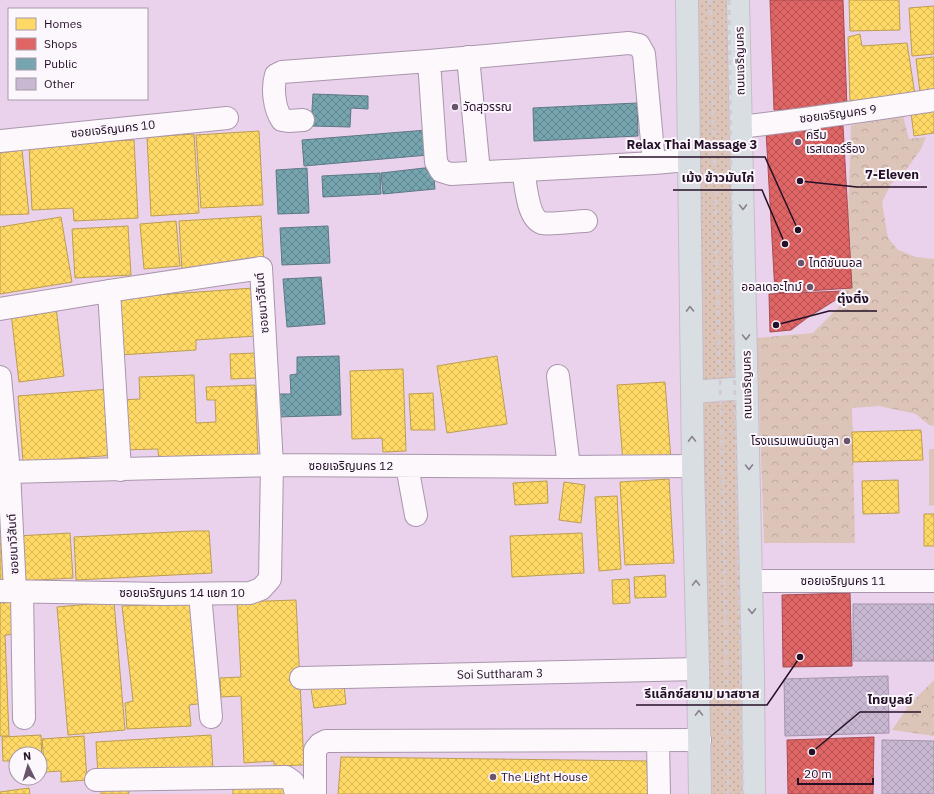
<svg xmlns="http://www.w3.org/2000/svg" width="934" height="794" viewBox="0 0 934 794" font-family="'IBM Plex Sans','Noto Sans Thai',sans-serif">
<style>
.grass{fill:url(#grass-dots)}
.forest{fill:url(#forest-crowns)}
.park{fill:#dcc4b8}
.homes{fill:url(#homes-cross-hatch);stroke:#bd9d53}
.shops{fill:url(#shops-cross-hatch);stroke:#a84c53}
.public{fill:url(#public-cross-hatch);stroke:#5d7886}
.building{fill:url(#building-cross-hatch);stroke:#a494ac}
.lines{fill:none;stroke-linecap:round;stroke-linejoin:round}
.minor-casing{stroke:#aa96ac;stroke-width:24}
.major-casing{stroke:#c8bbc9;stroke-width:24}
.minor{stroke:#fcf8fc;stroke-width:22}
.major{stroke:#d9dee3;stroke-width:22}
.rail{stroke:#d2cbd4;stroke-width:3;stroke-dasharray:5 5;stroke-linecap:butt}
.oneway{stroke:#88818e}
.poi-dot{fill:#69546c;stroke:#fcf6fd;stroke-width:1.5}
.labels{text-anchor:middle;stroke-width:4;stroke-linejoin:round;paint-order:stroke}
.street-label{font-size:12px;fill:#241027;stroke:#fcf6fd}
.poi-label{font-size:12px;fill:#241027;stroke:#fcf6fd;text-anchor:start}
.leader{fill:none;stroke:#241027;stroke-width:1.5}
.callout-dot{fill:#241027;stroke:#fcf6fd;stroke-width:1.5}
.callout-label{font-size:13px;text-anchor:middle;font-weight:bold;fill:#241027;stroke:#fcf6fd;stroke-width:4;stroke-linejoin:round;paint-order:stroke}
</style>
<defs>
<pattern id="grass-dots" width="8" height="8" patternUnits="userSpaceOnUse"><rect width="8" height="8" fill="#dcc4b8"/><path d="M2 2h.1M6 6h.1" fill="none" stroke="#bda79e" stroke-width="1.8" stroke-linecap="round"/></pattern>
<pattern id="forest-crowns" width="20" height="18" patternUnits="userSpaceOnUse"><rect width="20" height="18" fill="#dcc4b8"/><path d="M2 6a3 3 0 1 1 6 0M12 15a3 3 0 1 1 6 0" fill="none" stroke="#bda79e"/></pattern>
<pattern id="homes-cross-hatch" width="8" height="8" patternUnits="userSpaceOnUse"><rect width="8" height="8" fill="#ffd966"/><path d="M0 0l8 8M0 8l8-8" fill="none" stroke="#dab958"/></pattern>
<pattern id="shops-cross-hatch" width="8" height="8" patternUnits="userSpaceOnUse"><rect width="8" height="8" fill="#e06666"/><path d="M0 0l8 8M0 8l8-8" fill="none" stroke="#b55354"/></pattern>
<pattern id="public-cross-hatch" width="8" height="8" patternUnits="userSpaceOnUse"><rect width="8" height="8" fill="#76a5af"/><path d="M0 0l8 8M0 8l8-8" fill="none" stroke="#61858e"/></pattern>
<pattern id="building-cross-hatch" width="8" height="8" patternUnits="userSpaceOnUse"><rect width="8" height="8" fill="#c8b8d2"/><path d="M0 0l8 8M0 8l8-8" fill="none" stroke="#ac9db4"/></pattern>
</defs>
<rect width="100%" height="100%" fill="#ead2ed"/>
<path class="grass" d="M695,0h39l7,381 -42,3z
M743,396l7,398h-41l-11,-394z"/>
<path class="forest" d="M903,116l6,23 17,-2 -5,12 -15,21 -15,14 -9,18 6,36 10,12 18,7 18,2v167l-5,-1 -13,-11 -37,-8 -27,2 3,135h-91l-7,-205 56,-5 32,-32 6,-176z
M934,680v56l-42,-6 17,-25z"/>
<path class="park" d="M929,449h5v56l-5,1z"/>
<path class="homes" d="M849,0h50l1,30 -50,1z
M934,6v48l-22,2 -3,-48z
M860,34l2,12 45,-3 8,52 -65,6 -2,-64z
M934,57v34l-14,1 -4,-33z
M934,109v24l-20,3 -3,-23z
M259,131l4,74 -62,3 -5,-73z
M194,134l5,79 -48,3 -4,-79z
M134,140l4,78 -64,3 -1,-13 -41,2 -3,-65z
M22,150l7,64 -29,1v-62z
M261,216l3,48 -82,6 -3,-49z
M61,217l11,65 -72,12v-67z
M176,221l4,45 -36,3 -4,-45z
M128,226l3,49 -56,3 -3,-49z
M253,288l3,48 -60,4v10l-76,5 -4,-57z
M56,307l8,69 -45,6 -8,-69z
M256,353l1,25 -26,1 -1,-25z
M497,356l10,68 -60,9 -10,-67z
M403,369l3,82 -23,1 -1,-14 -30,1 -2,-68z
M194,375l2,48 20,-1 -1,-22h-8l-1,-13 49,-2 3,74 -99,5 -1,-15 -37,1 -2,-50 21,-1 -1,-22z
M665,382l6,78 -48,3 -6,-78z
M110,389l5,66 -92,7 -5,-66z
M433,393l2,37h-24l-2,-36z
M921,430l2,30 -70,2 -1,-30z
M669,479l5,84 -49,2 -5,-83z
M898,480l1,33 -36,1 -1,-33z
M547,481l1,22 -33,2 -2,-22z
M564,482l21,3 -4,38 -22,-3z
M617,496l4,73 -22,2 -4,-74z
M924,514h10v32h-10z
M193,531h16l3,42 -136,7 -2,-43z
M70,533l3,45 -53,3 -3,-45z
M582,533l2,40 -72,4 -2,-41z
M8,535l3,44 -11,1v-44z
M665,575l1,22 -31,1 -1,-21z
M629,579l1,24 -17,1 -1,-24z
M296,600l8,165 -30,1v-5l-30,2 -3,-67 -20,1 -1,-19 21,-1 -4,-75z
M16,602l1,32 -12,1 4,101h-9v-133z
M114,602l11,128 -57,5 -11,-128z
M197,603l8,100 -16,2 2,21 -64,3 -2,-26 8,-2 -11,-95z
M344,685l2,19 -32,4 -3,-19z
M41,735l1,25h-2v-6h-24v7h-13l-1,-24z
M211,735l2,35 -115,6 -2,-34z
M84,736l3,44 -26,2v-11l-16,1 -3,-33z
M341,757l306,4 1,33h-310z
M128,784l1,10h-28v-8z
M290,784l1,10h-58v-5z
M29,788l1,6h-30v-2z"/>
<path class="shops" d="M770,0h73l4,108 -73,2z
M843,126l9,162 -77,5 -9,-162z
M843,291l-6,8 -30,19 -16,12 -21,2 -1,-38z
M850,593l2,73 -69,1 -1,-72z
M874,737l-1,57h-85l-1,-54z"/>
<path class="public" d="M313,94l55,2v13l-17,-1 -1,19 -39,-1z
M637,103l1,33 -104,5 -1,-33z
M427,130l1,25 -124,11 -2,-26z
M433,167l2,22 -52,5 -2,-21z
M307,168l2,45 -31,1 -2,-44z
M380,173l1,21 -58,3 -1,-21z
M328,226l2,37 -48,2 -2,-37z
M321,277l4,47 -38,3 -4,-48z
M339,356l2,59 -64,2v-23h14l-1,-19 7,-1v-17z"/>
<path class="building" d="M853,604h81v57h-81z
M888,676l1,57 -104,3 -1,-57z
M882,740l52,1v53h-52z"/>
<g class="lines">
<g class="minor-casing">
<path id="minor" d="M468,57l11,115
M429,61l7,101 5,9 10,3 203,-11 34,-3
M303,120l-15,1 -6,-1c-8,-12 -10,-32 -6,-45l6,-3 147,-11 200,-18 10,2 5,9 10,109
M741,127c65,-8 129,-17 193,-27
M0,141l227,-23
M523,170c3,14 4,48 19,53 9,2 34,-2 44,-2
M109,291l11,179
M0,309l109,-18 152,-23 11,197 -2,114 -9,10 -11,4 -86,1 -164,-3
M558,376l11,91
M0,377l9,95 6,119
M407,466l9,49
M9,472l263,-7 297,2 124,-1
M752,581h182
M22,592l2,126
M200,594l11,123
M301,678l397,-9
M658,741l1,53
M96,780l190,-3 7,5 3,12
M315,794v-44l5,-6 6,-3 374,-1"/>
</g>
<g class="major-casing">
<path id="major" d="M687,0l6,466 5,203 2,125
M738,0l15,673 1,121
M692,392l55,-4"/>
</g>
<use href="#minor" class="minor"/>
<use href="#major" class="major"/>
<path class="rail" d="M710,0l14,526 4,268
M729,0l3,254 11,540"/>
</g>
<defs><path id="oneway-chevron" d="M-2-3.5L2.5 0L-2 3.5" fill="none" stroke-width="1.6" stroke-linecap="round" stroke-linejoin="round"/></defs>
<g class="oneway">
<use href="#oneway-chevron" transform="translate(743 207) rotate(89)"/>
<use href="#oneway-chevron" transform="translate(690 309) rotate(-91)"/>
<use href="#oneway-chevron" transform="translate(746 337) rotate(89)"/>
<use href="#oneway-chevron" transform="translate(692 439) rotate(-91)"/>
<use href="#oneway-chevron" transform="translate(749 467) rotate(89)"/>
<use href="#oneway-chevron" transform="translate(696 583) rotate(-91)"/>
<use href="#oneway-chevron" transform="translate(752 611) rotate(89)"/>
<use href="#oneway-chevron" transform="translate(699 713) rotate(-91)"/>
</g>
<g class="poi-dot">
<circle cx="455" cy="107" r="4"/>
<circle cx="798" cy="142" r="4"/>
<circle cx="801" cy="263" r="4"/>
<circle cx="810" cy="287" r="4"/>
<circle cx="847" cy="441" r="4"/>
<circle cx="493" cy="777" r="4"/>
</g>
<g class="labels">
<g class="street-label">
<text transform="translate(740 61) rotate(-91)" y="4">ถนนเจริญนคร</text>
<text transform="translate(838 114) rotate(-7)" y="4">ซอยเจริญนคร 9</text>
<text transform="translate(113 129) rotate(-6)" y="4">ซอยเจริญนคร 10</text>
<text transform="translate(262 303) rotate(-95)" y="4">ซอยนาวีสันต์</text>
<text transform="translate(747 385) rotate(-91)" y="4">ถนนเจริญนคร</text>
<text x="351" y="470">ซอยเจริญนคร 12</text>
<text transform="translate(13 544) rotate(-93)" y="4">ซอยนาวีสันต์</text>
<text x="843" y="585">ซอยเจริญนคร 11</text>
<text x="182" y="597">ซอยเจริญนคร 14 แยก 10</text>
<text transform="translate(500 674) rotate(-1)" y="4">Soi Suttharam 3</text>
</g>
<g class="poi-label">
<text x="463" y="111">วัดสุวรรณ</text>
<text x="806" y="139">ครีม<tspan x="806" dy="14">เรสเตอร์ร็อง</tspan></text>
<text x="809" y="267">ไทดิชันนอล</text>
<text x="802" y="291" text-anchor="end">ออลเดอะไทม์</text>
<text x="839" y="445" text-anchor="end">โรงแรมเพนนินซูลา</text>
<text x="501" y="781">The Light House</text>
</g>
</g>
<path class="leader" d="M798 230L765 157H619M800 181L857 187H927M785 244L762 190H673M776 325L829 311H877M800 657L767 705H636M812 752L860 712H921"/>
<g class="callout-dot">
<circle cx="798" cy="230" r="4"/>
<circle cx="800" cy="181" r="4"/>
<circle cx="785" cy="244" r="4"/>
<circle cx="776" cy="325" r="4"/>
<circle cx="800" cy="657" r="4"/>
<circle cx="812" cy="752" r="4"/>
</g>
<g class="callout-label">
<text x="692" y="149">Relax Thai Massage 3</text>
<text x="892" y="179">7-Eleven</text>
<text x="718" y="182">เม้ง ข้าวมันไก่</text>
<text x="853" y="303">ตุ๋งติ๋ง</text>
<text x="702" y="698">รีแล็กซ์สยาม มาสซาส</text>
<text x="890" y="704">ไทยบูลย์</text>
</g>
<rect x="8" y="8" width="140" height="92" fill="#fcf6fd" stroke="#a69aa7"/>
<rect x="16" y="18" width="20" height="12" fill="#ffd966" stroke="#a69aa7"/>
<text x="44" y="28" font-size="12" fill="#241027">Homes</text>
<rect x="16" y="38" width="20" height="12" fill="#e06666" stroke="#a69aa7"/>
<text x="44" y="48" font-size="12" fill="#241027">Shops</text>
<rect x="16" y="58" width="20" height="12" fill="#76a5af" stroke="#a69aa7"/>
<text x="44" y="68" font-size="12" fill="#241027">Public</text>
<rect x="16" y="78" width="20" height="12" fill="#c8b8d2" stroke="#a69aa7"/>
<text x="44" y="88" font-size="12" fill="#241027">Other</text>
<g transform="translate(28 766) rotate(355)"><circle r="19" fill="#fcf6fd" stroke="#a69aa7"/>
<path d="M0-3L7 15L0 10L-7 15Z" fill="#69546c"/>
<text y="-6" font-size="11" font-weight="bold" text-anchor="middle" fill="#241027">N</text>
</g>
<path d="M798 778v6h75v-6" fill="none" stroke="#241027" stroke-width="2"/>
<text x="804" y="778" font-size="12" fill="#241027" stroke="#fcf6fd" stroke-width="3" paint-order="stroke">20 m</text>
</svg>
